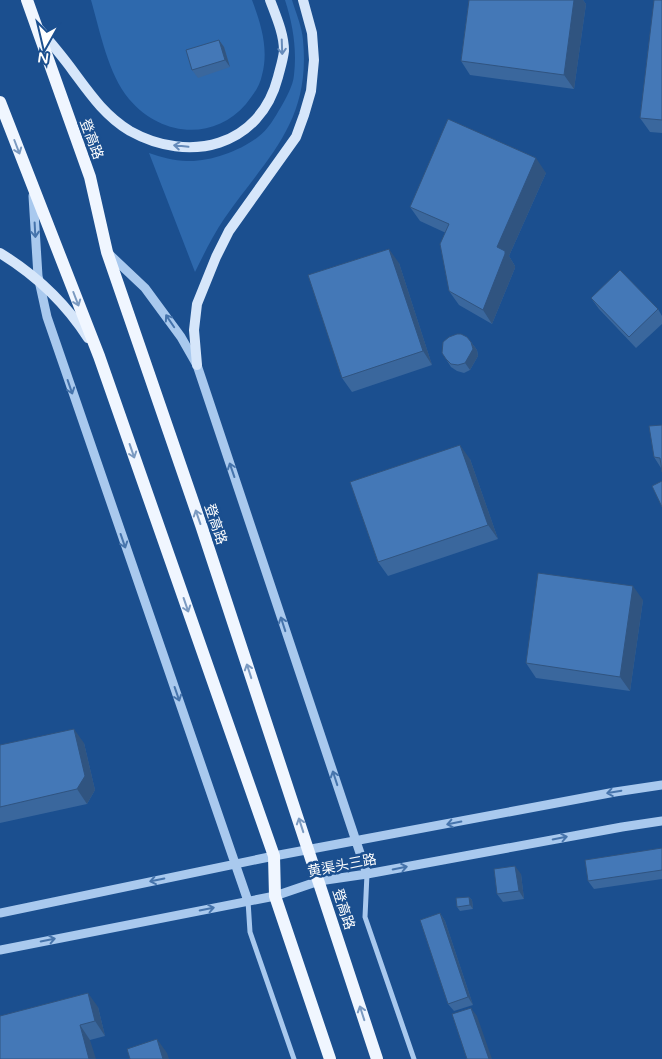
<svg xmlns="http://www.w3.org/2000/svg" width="662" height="1059" viewBox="0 0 662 1059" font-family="'Varela Round','Noto Sans SC',sans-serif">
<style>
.green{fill:#2e69ad}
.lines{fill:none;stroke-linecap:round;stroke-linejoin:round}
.minor{stroke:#a9c9ee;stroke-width:5}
.tertiary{stroke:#a9c9ee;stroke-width:9}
.secondary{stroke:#d6e6fa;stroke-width:10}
.primary{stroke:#f0f6ff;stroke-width:12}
.wall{fill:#3a679d}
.shaded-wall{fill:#305480}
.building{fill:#4478b7;stroke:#305480}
.oneway{stroke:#668bba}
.oneway2{stroke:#7b9ac1}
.oneway3{stroke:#4674ac}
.labels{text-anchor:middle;stroke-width:5;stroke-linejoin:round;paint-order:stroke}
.street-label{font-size:14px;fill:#fff;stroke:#1b4f8f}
</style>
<rect width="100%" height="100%" fill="#1b4f8f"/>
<path class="green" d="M91,0h161c9,24 17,49 10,75 -2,11 -9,20 -16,29 -33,38 -86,32 -117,-5 -21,-25 -29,-68 -38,-99z
M285,0h7c4,13 10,27 11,40 8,83 -36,117 -79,179 -11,16 -20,35 -29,53l-46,-119c12,4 25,8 38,8 22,1 53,-10 71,-24 10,-7 17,-20 23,-30 5,-9 12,-21 13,-32 3,-26 -1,-50 -9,-75z"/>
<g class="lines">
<path class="minor" d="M367,874l-2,43 49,142
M248,901l2,31 44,127"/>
<path class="tertiary" d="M33,196l5,80 9,41 201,584
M109,254l36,34 36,49 16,28 170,509
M0,913l274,-57 341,-64 47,-7
M0,950l275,-54 44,-15 48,-7 255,-47 40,-6"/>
<path class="secondary" d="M40,30c11,13 23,27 33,41 17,23 32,45 57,60 59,33 130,16 148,-54 2,-8 5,-17 6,-26 0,-17 -8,-35 -14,-51
M0,253c36,22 65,49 88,85
M197,365l-3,-35 3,-26 19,-47 13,-26 67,-94 8,-22 7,-24 3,-31 -2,-27 -9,-33"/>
<path class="primary" d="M27,0l63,177 17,75 94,273 176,534
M0,102l99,254 175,500 1,40 55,163"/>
</g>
<path class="wall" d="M469,0h114l3,4 -12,85 -104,-14 -9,-14z
M662,0v133l-12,-1 -10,-14z
M219,40l5,7 6,20 -32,11 -6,-8z
M546,173l-37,83 6,10v2l-23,56 -33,-19 -10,-14 -3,-58 -26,-12 -10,-14z
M399,263l33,102 -80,27 -10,-14z
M591,298l67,11 4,7v8l-26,24 -37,-39z
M471,342l6,8 1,6 -8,14 -6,3 -7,-2 -6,-4 -5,-8z
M662,425l-1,43 -7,-11z
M470,459l28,80 -110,37 -10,-14z
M643,600l-13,91 -94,-13 -10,-15z
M84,743l11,47 -8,14 -87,19v-78z
M662,848v31l-68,10 -6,-8z
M521,874l3,25 -21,3 -6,-8z
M469,897l3,3 1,9 -13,2 -3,-4z
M440,913l5,8 28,84 -19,6 -6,-7z
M98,1007l7,29 -15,4 -90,19z"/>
<path class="shaded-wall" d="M574,0h9l3,4 -12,85 -10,-14z
M219,40l5,7 6,20 -5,-7z
M536,158l10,15 -37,83 6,10v2l-23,56 -9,-14 14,-63z
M389,249l10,14 33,102 -9,-14z
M471,342l6,8 1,6 -8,14 -5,-7z
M460,445l10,14 28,80 -10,-14z
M633,586l10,14 -13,91 -10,-14z
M74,729l10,14 11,47 -8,14 -10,-15z
M515,866l6,8 3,25 -5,-8z
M469,897l3,3 1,9 -3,-4z
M440,913l5,8 28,84 -5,-8z
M88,993l10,14 7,29 -10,-15z
M471,1008l6,8 15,43h-3z
M80,1025l10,15 6,19h-7z
M157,1039l10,14 2,6h-6z"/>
<path class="building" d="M469,0h105l-10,75 -103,-14z
M654,0h8v120l-22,-2z
M219,40l6,20 -33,10 -6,-20z
M448,119l88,39 -39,89 8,4v3l-22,56 -34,-19 -9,-47 9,-20 -39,-17z
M389,249l34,102 -81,27 -34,-103z
M620,270l38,39 -29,28 -38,-39z
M457,334h4l6,3 4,5 2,7 -8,14 -7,2 -7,-1 -5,-5 -4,-6 1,-11 6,-5z
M662,425v47l-2,-14 -6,-1 -5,-31z
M460,445l28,80 -110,37 -28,-80z
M662,481v26l-10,-21z
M538,573l95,13 -13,91 -94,-14z
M74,729l11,47 -8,13 -77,18v-62z
M662,848v22l-74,11 -3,-21z
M515,866l4,25 -22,3 -3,-25z
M469,897l1,8 -13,2 -1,-9z
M440,913l28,84 -20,7 -28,-84z
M88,993l7,28 -15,4 9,34h-89v-43z
M471,1008l18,51h-22l-15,-45z
M157,1039l6,20h-33l-3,-10z"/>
<defs><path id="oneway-shaft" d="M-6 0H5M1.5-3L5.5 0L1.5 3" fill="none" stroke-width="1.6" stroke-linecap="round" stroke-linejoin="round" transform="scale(1.25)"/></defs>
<g class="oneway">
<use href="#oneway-shaft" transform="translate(282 47) rotate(88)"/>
<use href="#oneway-shaft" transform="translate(181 146) rotate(-174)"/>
</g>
<g class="oneway2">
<use href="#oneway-shaft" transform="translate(17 147) rotate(69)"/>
<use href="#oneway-shaft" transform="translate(76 299) rotate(69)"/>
<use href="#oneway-shaft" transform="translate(132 451) rotate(71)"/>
<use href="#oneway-shaft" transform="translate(198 517) rotate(-109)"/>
<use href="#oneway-shaft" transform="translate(186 605) rotate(71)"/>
<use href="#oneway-shaft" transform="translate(249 671) rotate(-108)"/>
<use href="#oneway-shaft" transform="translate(301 825) rotate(-108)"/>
<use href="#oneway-shaft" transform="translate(362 1013) rotate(-108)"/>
</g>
<g class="oneway3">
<use href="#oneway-shaft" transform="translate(35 230) rotate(87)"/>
<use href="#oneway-shaft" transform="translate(170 321) rotate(-124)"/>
<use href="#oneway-shaft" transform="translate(70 387) rotate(71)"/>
<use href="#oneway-shaft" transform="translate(232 470) rotate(-109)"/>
<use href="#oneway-shaft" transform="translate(123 541) rotate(71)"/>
<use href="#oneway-shaft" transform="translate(283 624) rotate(-108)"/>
<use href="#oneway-shaft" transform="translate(177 694) rotate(71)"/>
<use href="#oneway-shaft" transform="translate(335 778) rotate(-108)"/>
<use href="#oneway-shaft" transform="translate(614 792) rotate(170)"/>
<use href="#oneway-shaft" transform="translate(454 823) rotate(169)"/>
<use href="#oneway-shaft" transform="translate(560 838) rotate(-11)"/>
<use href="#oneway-shaft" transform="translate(400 868) rotate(-11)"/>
<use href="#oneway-shaft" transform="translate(157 880) rotate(168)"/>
<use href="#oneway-shaft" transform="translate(207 909) rotate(-11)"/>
<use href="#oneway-shaft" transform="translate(48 940) rotate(-11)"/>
</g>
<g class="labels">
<g class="street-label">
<text transform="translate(92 139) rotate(70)" y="5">登高路</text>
<text transform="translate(216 524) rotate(71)" y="5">登高路</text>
<text transform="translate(342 865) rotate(-11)" y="5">黄渠头三路</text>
<text transform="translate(344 909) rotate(72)" y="5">登高路</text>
</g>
</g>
<g transform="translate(45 45) rotate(188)" stroke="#1b4f8f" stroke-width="4" paint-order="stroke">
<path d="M0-4L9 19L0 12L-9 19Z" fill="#ffffff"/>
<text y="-8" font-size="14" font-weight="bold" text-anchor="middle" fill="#ffffff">N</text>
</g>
</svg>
